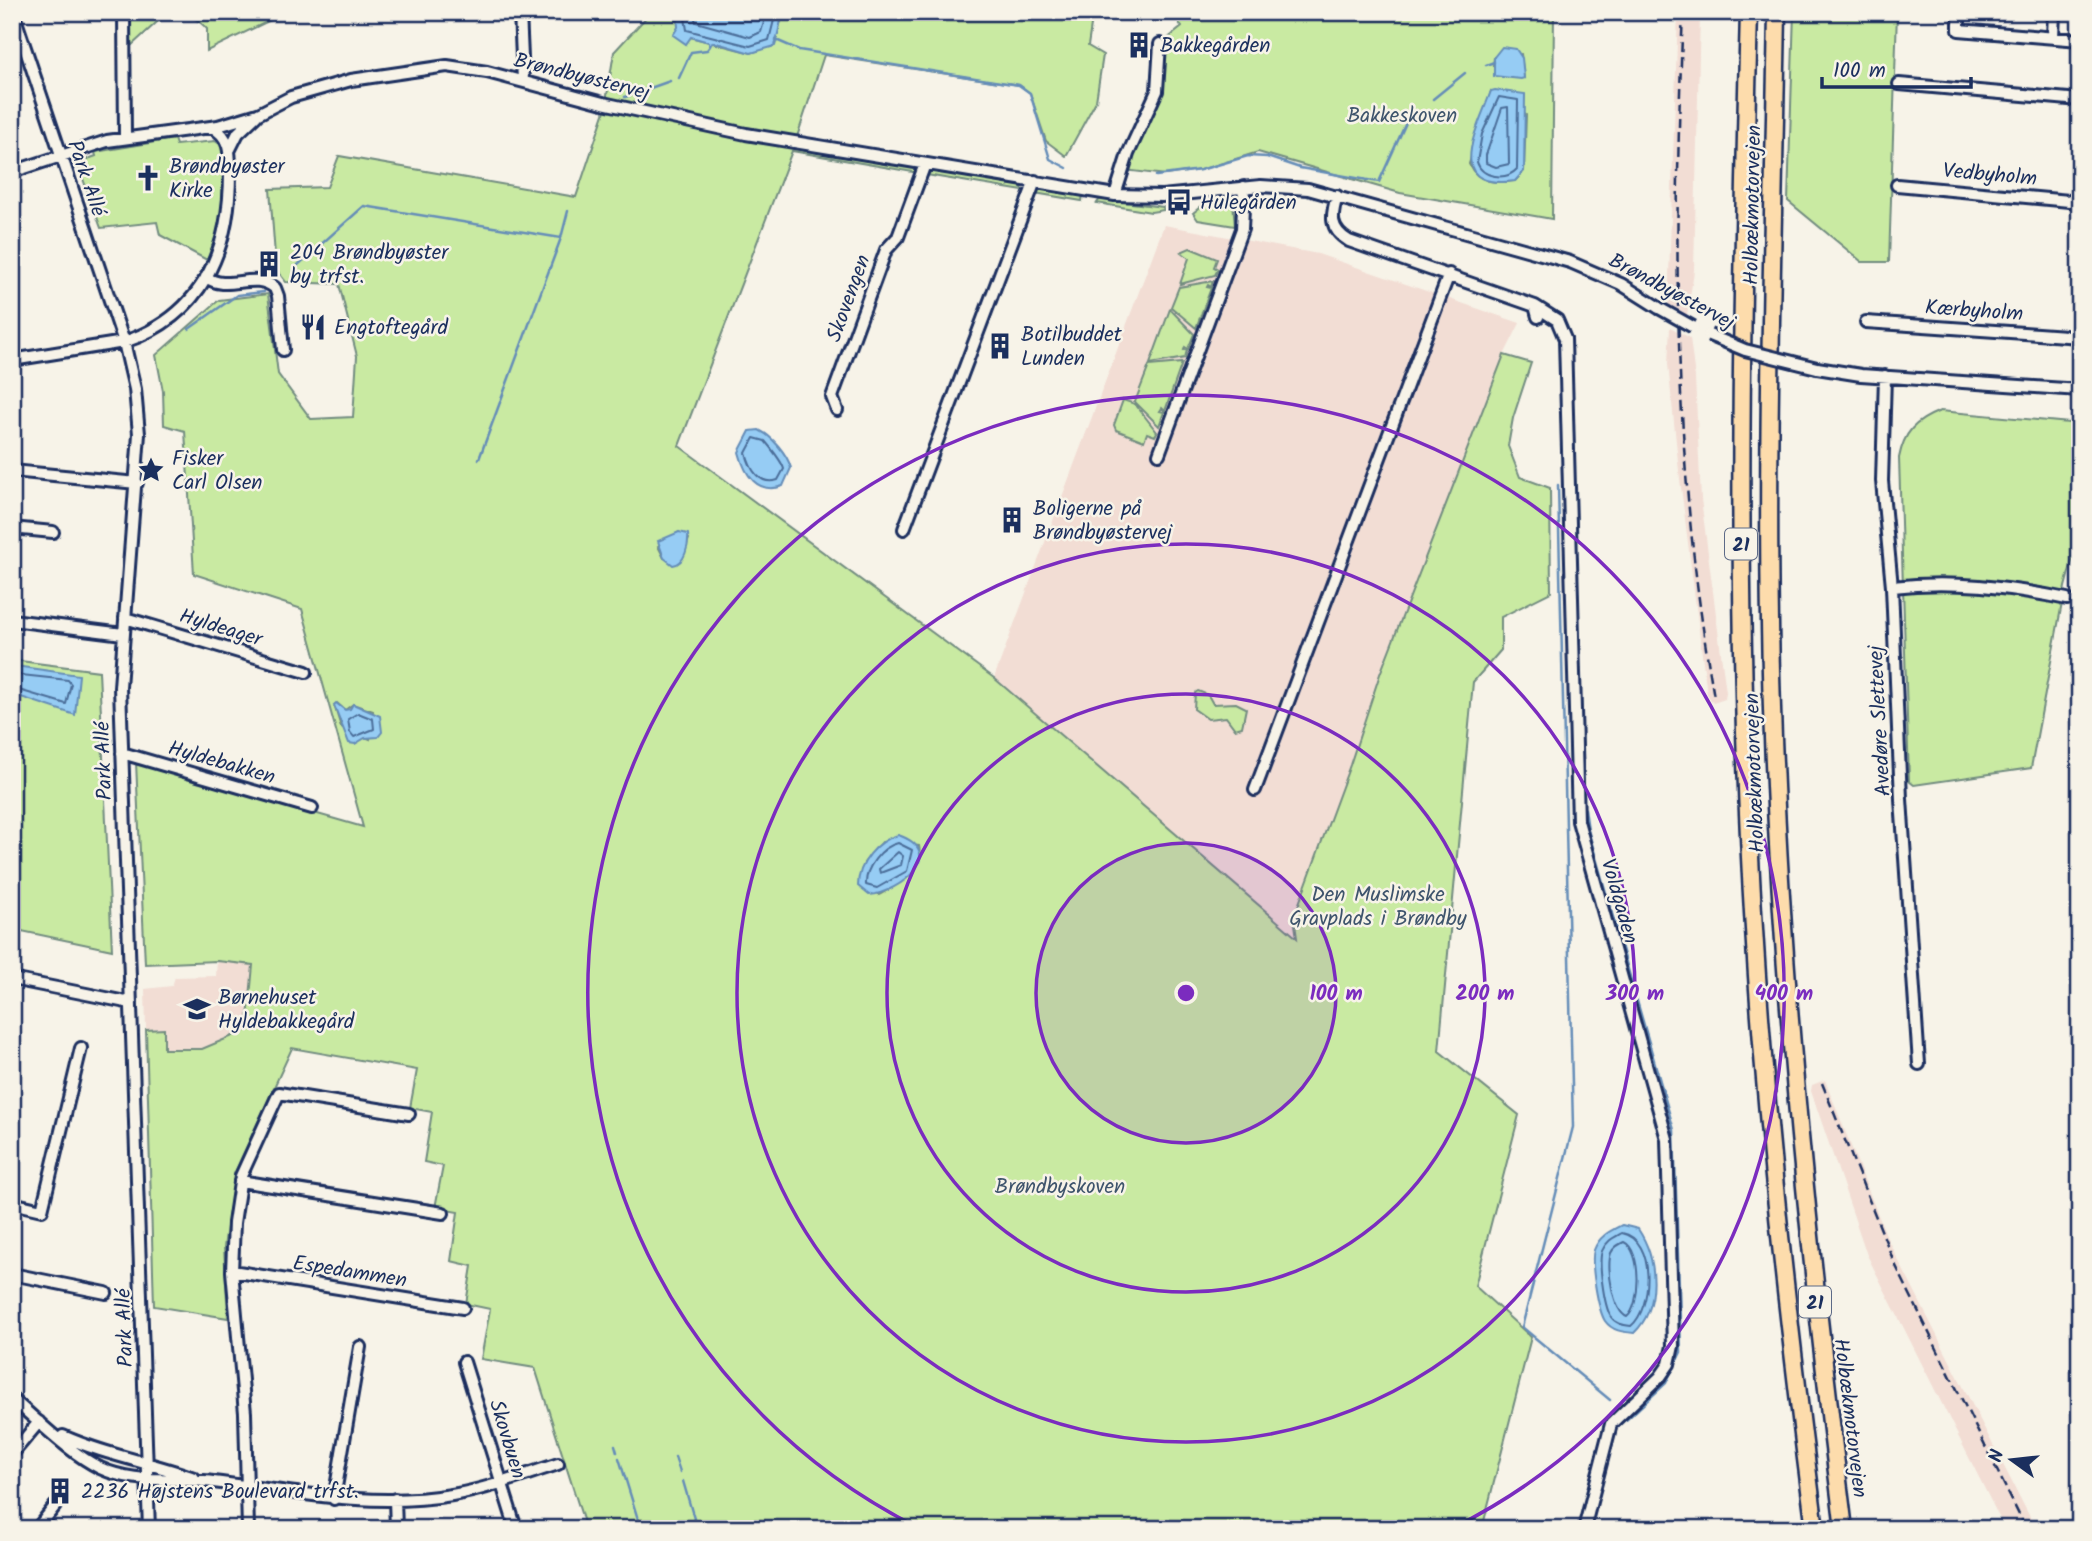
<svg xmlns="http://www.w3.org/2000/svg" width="2092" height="1541" viewBox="0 0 2092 1541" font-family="Kalam,sans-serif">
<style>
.built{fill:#f2ddd4}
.green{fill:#c9eaa2;stroke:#728c80;stroke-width:2;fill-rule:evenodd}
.water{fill:#96ccf4;stroke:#658db8;stroke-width:2}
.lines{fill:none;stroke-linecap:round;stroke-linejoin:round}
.shore{stroke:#4c6e9a;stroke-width:2}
.stream{stroke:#658db8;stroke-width:2.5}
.minor-casing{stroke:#1b2f5e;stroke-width:16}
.highway-casing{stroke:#1b2f5e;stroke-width:21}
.minor{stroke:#f7f3e8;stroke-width:10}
.highway{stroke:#fddcac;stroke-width:16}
.rail{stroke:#1b2f5e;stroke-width:2.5;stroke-dasharray:10 5;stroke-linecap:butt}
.minor-bridge-casing{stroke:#1b2f5e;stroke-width:16;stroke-linecap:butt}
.minor-bridge{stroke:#f7f3e8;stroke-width:10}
.ring{fill:none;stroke:#7b2cbf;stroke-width:3.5}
.labels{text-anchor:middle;stroke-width:5;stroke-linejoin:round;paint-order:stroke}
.shield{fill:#f7f3e8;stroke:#5d6a87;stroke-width:2}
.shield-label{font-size:19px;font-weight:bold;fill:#1b2f5e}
.poi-label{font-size:21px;fill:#1b2f5e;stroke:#f7f3e8;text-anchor:start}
.street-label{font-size:21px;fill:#1b2f5e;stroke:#f7f3e8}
.park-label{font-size:21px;fill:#3e546c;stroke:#f7f3e8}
.centre{fill:#7b2cbf;stroke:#f7f3e8;stroke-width:3.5}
.ring-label{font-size:21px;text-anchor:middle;font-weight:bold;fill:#7b2cbf;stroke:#f7f3e8;stroke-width:5;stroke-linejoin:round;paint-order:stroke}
</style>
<rect width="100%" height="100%" fill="#f7f3e8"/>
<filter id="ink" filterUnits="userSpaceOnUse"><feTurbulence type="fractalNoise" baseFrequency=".0143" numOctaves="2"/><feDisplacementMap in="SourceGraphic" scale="14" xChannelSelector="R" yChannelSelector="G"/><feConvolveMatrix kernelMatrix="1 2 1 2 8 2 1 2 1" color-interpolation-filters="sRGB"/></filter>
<g filter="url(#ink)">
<path class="built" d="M1678,12h22l-6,259 -7,45 -19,-10z
M1164,225l154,29 202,69 -16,32 -124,319 -82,265 -304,-261z
M1670,327l20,11 5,40 6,121 25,193 -1,7 -12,4 -6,-9 -28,-223 -11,-107z
M217,961l36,3 -6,66 -45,19h-39v-20l-17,1 -1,-41 27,-3 3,-9 41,-1z
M1825,1080l63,160 148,289h-31l-138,-274 -56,-164 1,-6z"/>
<path class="green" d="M130,12h157l-80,39v-22c-11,-12 -18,-15 -34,-11l-5,-6 -37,34z
M651,12h26l1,15 8,16 4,-6 61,16 24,-8 8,-33h310l-5,34 15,9 -7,46 -30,55 -20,-15 -16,-48 -11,-8 -195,-30 -30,91 120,20 4,7 -126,-22 -113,295 315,232 303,260 -3,-21 56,-152 30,-91 124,-319 27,8 -18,55 -5,28 12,31 30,11 1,104 -50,25v33l-28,32 -34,369 80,64 -44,171 56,51 -49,192h-896l-51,-161 -54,-9 9,-50 -24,-5 6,-38 -21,-5 7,-49 -23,-4 8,-42 -19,-4 8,-50 -22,-4 7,-38 -125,-22 -57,124 -11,75 4,71 -74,-12 -8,-276 18,-1v20h38l45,-19 6,-65 -36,-4 -72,3 -9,-202 227,65 -61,-218 -108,-35 -9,-143 -21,-6 -1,-34 -7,-36 63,-55 49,-6 10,80 33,45 42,-2 4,-61 -18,-72 -53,-2 -10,-13 -6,-80 57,-2 12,-31 237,41 28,-83 10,-62zM679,532l10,7 -7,20 -18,-1 -6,-12zM337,703l8,7 8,-6 20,7 -3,28 -29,-12 -7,-22zM882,842l37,4c5,26 -21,38 -40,49l-15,-32z
M1181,12h373l-2,207 -152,-26 -142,-41 -58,18 -34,5 -42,-5 26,-54 17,-77 15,-12 -3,-4zM1521,54l3,24 -31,-12 1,-9zM1491,91l35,24 -2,56 -9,10c-19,2 -37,3 -46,-17z
M1794,12h103l-8,250h-27l-74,-61z
M174,139l2,6 39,-4 8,5 -1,74 -15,40 -47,-25 -3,-13 -56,6 -22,-60 3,-7 14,-5 -1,-4z
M933,170l88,14 2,7 -96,-16z
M1040,188l43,7 -1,6 -47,-8z
M1100,199l63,8 1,3 -13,2 -54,-9z
M1233,202l2,24 -37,-6 -5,-7 11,-9z
M1190,248l27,11 -3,8 4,2 -3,6 -35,9 9,-26 -8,-6z
M1213,281l-2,6 -3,-2 -1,2 4,1 -15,40 -25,-21 8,-20z
M1170,309l24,25 -6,15 -3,-2 -1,3h3l-2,8 -35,6z
M1182,363l-17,48 -3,-3 -2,3 4,1 -5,14 -24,-24 14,-36z
M1123,400l12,4 22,28 -2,4 -8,-3 -3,8 -28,-11 -2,-5z
M1940,411l140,13v108l-15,55 -34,181 -117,17 -5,-4 -10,-323c5,-26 16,-37 41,-47z
M12,660l87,11 13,279 -100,-21z
M1198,691l10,4 5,9 23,-1 10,5 -4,19 -7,2 -9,-12 -18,2 -14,-10 1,-16z"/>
<path class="water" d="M677,12h106l-8,34 -24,7 -38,-11 -3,4 -1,-4 -18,-5 -5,7 -13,-9 5,-8z
M1502,47l14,2 6,9 2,20 -3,1 -27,-3v-19z
M1495,90l30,4 -1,77 -9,10c-73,9 -38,-51 -24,-90z
M759,430c13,6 28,24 32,38l-8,18c-26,9 -38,-11 -44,-34l11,-21z
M679,532l9,2c1,11 -3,30 -15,31l-9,-7 -6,-17z
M15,666l64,9 -4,40 -63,-21z
M336,703l9,7 5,-1 3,-5 27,12 2,16 -4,5 -13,1 -10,6 -6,-1 -15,-38z
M898,835c51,17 2,58 -29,60l-11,-9c0,-23 19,-45 40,-51z
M1622,1225l16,4c20,30 23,78 -4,104 -11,-1 -22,-2 -29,-12 -7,-11 -15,-58 -11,-71 5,-14 16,-19 28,-25z"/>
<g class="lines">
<path class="shore" d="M684,12l3,18 63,16 19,-6 7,-28
M693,12l3,10 54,15 11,-5 6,-20
M1499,97l19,3 -1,69c-11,12 -35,9 -40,-7l5,-28z
M1508,107l1,57 -13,3 -10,-4v-8l16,-47z
M754,438l11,3c5,6 17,21 19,28l-6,11c-19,6 -28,-11 -32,-27z
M12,674l56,6 3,4 -5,20 -54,-16
M358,713l15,6 1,10 -20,8 -4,-5 -2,-13z
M898,843l14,7 -5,21 -30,17 -11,-3c-1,-17 15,-38 32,-42z
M898,852l5,4 -2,9 -21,8 -1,-4z
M1622,1233c34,6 31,75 9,93 -8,-1 -15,-2 -20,-9 -7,-11 -13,-55 -9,-66 4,-10 11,-13 20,-18z
M1624,1242c18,8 17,64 3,75 -14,-6 -21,-50 -16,-64 3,-6 7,-8 13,-11z"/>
<path class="stream" d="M776,40l23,10 220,35 11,8 20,66 17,9
M1486,65l8,-3
M679,78l12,-26 16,-2 3,-4
M625,97l45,-16
M1433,99l32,-26
M1156,176l44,-6 48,-14 19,1 33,11 79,14 31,-68
M298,265l66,-59 197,32
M189,329l48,-34 27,-3
M479,459l82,-221 7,-27
M1558,485l15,642 -51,200 88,73
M1585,809l3,21 86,300 7,222 -15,31 -40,37
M615,1445l2,7
M675,1457l5,15
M619,1458l22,71
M683,1481l14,48"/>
<g class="minor-casing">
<path id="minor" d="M13,12l111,330 11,47 4,45 -19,253 29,842
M124,12l1,125
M520,12l3,69
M1959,12v18l121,10
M2053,37l1,-25
M1899,84l181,16
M230,149l8,-16 18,-17
M12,172l95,-31 111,-15 40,-12 33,-17 60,-17 96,-14 40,6 116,31 143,31 369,61 47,1 99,-10 47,3 262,73 51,22 38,24
M1897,185l183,17
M1115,195l13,-41 29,-63 3,-47
M1337,196c-6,20 -8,33 12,45l186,65 3,11
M206,277c22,16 48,-7 69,11l3,8 5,54
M1535,306l22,14 8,19 13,482 89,318 6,207 -4,18 -9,13 -49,47 -27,105
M1866,322l214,15
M12,360l112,-18c78,-26 106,-91 106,-169 0,-19 1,-36 -18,-46
M1817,368l44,7 219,15
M1885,376l-3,105 10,106 9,212 18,265
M837,410l-5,-13 54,-147 12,-13 27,-73
M1159,454l83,-225 2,-42
M12,471l125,12
M12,528l41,4
M904,529l131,-348
M1892,587c59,-7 116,0 175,12
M125,618l181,54
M12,620l111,14
M122,753l190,55
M1255,790l194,-516
M12,979l119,24
M240,1181l203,32
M12,1203l30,7 39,-162
M232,1271l231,37
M12,1274l94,19
M464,1362l52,167
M12,1399c28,23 56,53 88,69 34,16 68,9 104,13 83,9 164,28 248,14 36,-6 72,-20 106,-31
M63,1436c42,19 87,26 131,42
M12,1454l27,-32
M334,1499l26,-152
M395,1499l1,30
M37,1529l18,-23
M248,1529l-3,-116 -13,-142 2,-48 7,-47 38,-83 130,21"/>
</g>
<g class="highway-casing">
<path id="highway" d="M1749,12c-8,306 -14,612 5,917 12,200 35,400 61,600
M1777,12c-4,242 -13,484 -4,726 10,265 38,528 71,791"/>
</g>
<use href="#minor" class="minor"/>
<use href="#highway" class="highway"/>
<path class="rail" d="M1683,12c-10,235 -10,452 31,685
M1822,1083l72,179 132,267"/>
<g class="minor-bridge-casing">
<path id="minor-bridge" d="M1659,308l34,19
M1709,335l36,15 72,18"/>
</g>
<use href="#minor-bridge" class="minor-bridge"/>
</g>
</g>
<circle cx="1186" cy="993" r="150" fill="#7b2cbf" fill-opacity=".12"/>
<g class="ring">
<circle cx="1186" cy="993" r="150"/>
<circle cx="1186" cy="993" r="299"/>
<circle cx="1186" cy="993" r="449"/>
<path d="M919 1528A598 598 0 1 1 1453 1528"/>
</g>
<defs>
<g id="building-bare" transform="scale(2.1)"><path d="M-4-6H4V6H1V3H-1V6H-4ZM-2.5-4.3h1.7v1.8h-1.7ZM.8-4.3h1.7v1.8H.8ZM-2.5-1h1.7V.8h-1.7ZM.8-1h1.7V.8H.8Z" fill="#1b2f5e" stroke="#f7f3e8" stroke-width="2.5" paint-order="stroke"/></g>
<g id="church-bare" transform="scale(2.1)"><path d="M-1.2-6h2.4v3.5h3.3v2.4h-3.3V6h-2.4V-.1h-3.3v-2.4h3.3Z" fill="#1b2f5e" stroke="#f7f3e8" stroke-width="2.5" paint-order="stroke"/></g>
<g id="bus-bare" transform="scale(2.1)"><path d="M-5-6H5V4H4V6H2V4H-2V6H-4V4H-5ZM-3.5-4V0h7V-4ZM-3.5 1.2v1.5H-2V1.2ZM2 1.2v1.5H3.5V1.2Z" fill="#1b2f5e" stroke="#f7f3e8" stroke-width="2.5" paint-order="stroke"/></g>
<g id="restaurant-bare" transform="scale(2.1)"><path d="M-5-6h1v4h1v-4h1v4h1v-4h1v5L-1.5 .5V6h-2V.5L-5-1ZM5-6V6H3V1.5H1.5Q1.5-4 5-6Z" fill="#1b2f5e" stroke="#f7f3e8" stroke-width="2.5" paint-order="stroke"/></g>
<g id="sight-bare" transform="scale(2.1)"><path d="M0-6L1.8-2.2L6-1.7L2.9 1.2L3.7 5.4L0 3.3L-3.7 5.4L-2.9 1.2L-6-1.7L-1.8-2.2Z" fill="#1b2f5e" stroke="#f7f3e8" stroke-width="2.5" paint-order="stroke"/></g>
<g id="school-bare" transform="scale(2.1)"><path d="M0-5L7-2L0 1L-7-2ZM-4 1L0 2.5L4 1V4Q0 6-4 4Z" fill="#1b2f5e" stroke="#f7f3e8" stroke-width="2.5" paint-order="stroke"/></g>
</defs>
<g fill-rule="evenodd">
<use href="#building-bare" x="1139" y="45"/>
<use href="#church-bare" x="148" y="178"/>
<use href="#bus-bare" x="1179" y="202"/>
<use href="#building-bare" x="269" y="264"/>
<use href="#restaurant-bare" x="313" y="327"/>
<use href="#building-bare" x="1000" y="346"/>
<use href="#sight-bare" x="151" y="470"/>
<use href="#building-bare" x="1012" y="520"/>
<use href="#school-bare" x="197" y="1009"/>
<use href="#building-bare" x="60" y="1491"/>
</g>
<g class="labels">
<g class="shield">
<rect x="1725" y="528.5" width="32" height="31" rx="5"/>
<rect x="1799" y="1286.5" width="32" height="31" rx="5"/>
</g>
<g class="shield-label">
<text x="1741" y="551">21</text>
<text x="1815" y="1309">21</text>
</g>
<g class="poi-label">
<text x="1160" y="52">Bakkegården</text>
<text x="169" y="173">Brøndbyøster<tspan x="169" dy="24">Kirke</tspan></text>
<text x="1200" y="209">Hulegården</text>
<text x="290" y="259">204 Brøndbyøster<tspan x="290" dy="24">by trfst.</tspan></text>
<text x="334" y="334">Engtoftegård</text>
<text x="1021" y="341">Botilbuddet<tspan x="1021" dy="24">Lunden</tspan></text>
<text x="172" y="465">Fisker<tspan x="172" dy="24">Carl Olsen</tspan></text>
<text x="1033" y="515">Boligerne på<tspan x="1033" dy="24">Brøndbyøstervej</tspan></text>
<text x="218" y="1004">Børnehuset<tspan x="218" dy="24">Hyldebakkegård</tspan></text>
<text x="81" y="1498">2236 Højstens Boulevard trfst.</text>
</g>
<g class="street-label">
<text transform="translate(582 76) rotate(14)" y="7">Brøndbyøstervej</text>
<text transform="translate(1990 174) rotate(5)" y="7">Vedbyholm</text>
<text transform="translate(87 178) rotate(71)" y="7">Park Allé</text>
<text transform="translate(1752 205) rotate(-89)" y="7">Holbækmotorvejen</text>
<text transform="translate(1672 291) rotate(28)" y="7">Brøndbyøstervej</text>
<text transform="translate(848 298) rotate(-70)" y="7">Skovengen</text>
<text transform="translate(1974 310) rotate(4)" y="7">Kærbyholm</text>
<text transform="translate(221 627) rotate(17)" y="7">Hyldeager</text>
<text transform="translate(1879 721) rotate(-93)" y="7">Avedøre Slettevej</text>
<text transform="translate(103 761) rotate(-92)" y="7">Park Allé</text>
<text transform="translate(222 762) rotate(16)" y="7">Hyldebakken</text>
<text transform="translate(1754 773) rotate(-92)" y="7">Holbækmotorvejen</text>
<text transform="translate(1620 901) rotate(74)" y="7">Voldgaden</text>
<text transform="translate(350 1271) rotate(9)" y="7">Espedammen</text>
<text transform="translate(124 1328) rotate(-92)" y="7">Park Allé</text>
<text transform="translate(1851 1418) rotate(83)" y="7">Holbækmotorvejen</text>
<text transform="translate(508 1439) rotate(73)" y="7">Skovbuen</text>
</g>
<g class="park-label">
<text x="1402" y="122">Bakkeskoven</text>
<text x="1378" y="901">Den Muslimske<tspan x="1378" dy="24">Gravplads i Brøndby</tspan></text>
<text x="1060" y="1193">Brøndbyskoven</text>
</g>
</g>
<circle cx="1186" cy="993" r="10" class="centre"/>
<g class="ring-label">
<text x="1336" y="1000">100 m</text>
<text x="1485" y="1000">200 m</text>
<text x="1635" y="1000">300 m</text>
<text x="1784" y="1000">400 m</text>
</g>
<rect width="2092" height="1541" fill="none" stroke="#f7f3e8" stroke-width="42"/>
<rect x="21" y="21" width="2050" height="1499" fill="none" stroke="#1b2f5e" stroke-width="2.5" filter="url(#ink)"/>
<g transform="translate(2012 1460) rotate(285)" stroke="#f7f3e8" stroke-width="5" paint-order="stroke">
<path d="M0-5L12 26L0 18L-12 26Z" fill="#1b2f5e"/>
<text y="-10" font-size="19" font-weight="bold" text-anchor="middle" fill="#1b2f5e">N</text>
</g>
<path d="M1822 77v10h149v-10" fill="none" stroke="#1b2f5e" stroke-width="3.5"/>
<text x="1833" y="77" font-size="21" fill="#1b2f5e" stroke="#f7f3e8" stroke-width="5" paint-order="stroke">100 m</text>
</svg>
